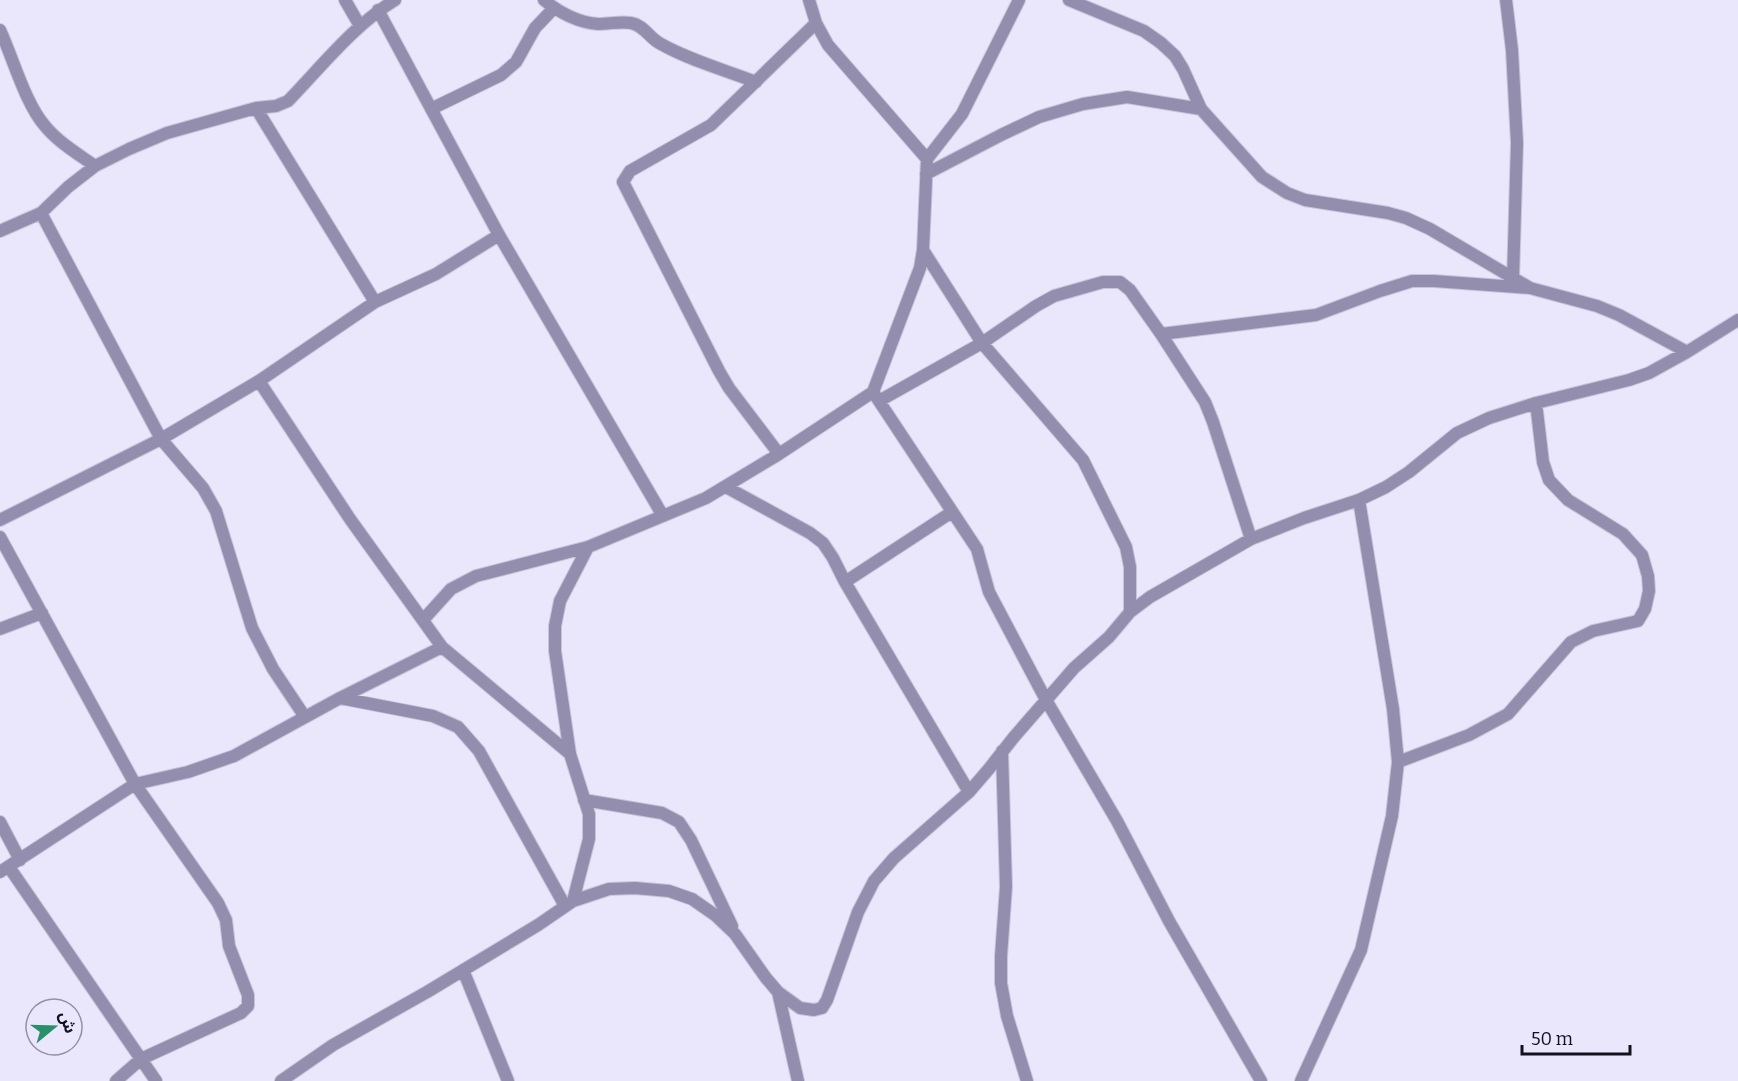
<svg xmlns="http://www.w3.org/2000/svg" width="1738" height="1081" viewBox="0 0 1738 1081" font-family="Bitter,'Noto Sans Arabic',serif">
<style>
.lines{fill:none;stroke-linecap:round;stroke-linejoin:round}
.minor-casing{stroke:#c8c5d9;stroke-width:14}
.minor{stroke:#938eae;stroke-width:12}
</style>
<rect width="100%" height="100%" fill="#eae7fd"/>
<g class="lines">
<g class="minor-casing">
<path id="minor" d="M345,0l15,26
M544,0c14,12 35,23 54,24 11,0 23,-3 33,-1 13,2 19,16 30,21 28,16 64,26 95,38
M809,0l7,23 12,22 99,114
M1069,0l75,31 17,12 14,13 8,13 18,40 61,68 25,16 18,7 83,13 18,5 24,11 100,59
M1506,0l6,50 5,93 -4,136
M378,10l121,225 164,281
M0,30c13,28 25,73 45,96 13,16 33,28 50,40
M256,108l119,194
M431,109l70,-34 15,-13 19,-34 19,-20
M926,174l75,-39 38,-18 44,-13 44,-7 74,12
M41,213l120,226 42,49 13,23 36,117 21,41 32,48
M0,231l41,-18 27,-26 27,-21 34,-17 38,-16 89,-25 20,-2 12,-5c34,-35 66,-76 107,-101
M923,250l59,93 101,117 43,87 4,20v45
M1161,334l155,-19 64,-24 32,-10h22l96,7 67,18 22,9 68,37
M259,381l91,138 92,128 128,107
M873,392l104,157 12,43 57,108 71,121 52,100 92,160
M879,401l103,-58 54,-37 18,-10 49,-14h17l10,8 31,44 44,68 8,20 38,117
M779,454l-50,-66 -10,-17 -96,-189 7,-11 81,-46 105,-102
M726,487l84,46 13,10 10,15 12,24 124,210
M0,520l161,-81 98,-58 116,-79 61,-28 63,-39
M0,537l135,247 -135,88
M845,582l107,-70
M423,620l28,-31 25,-13 112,-29 118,-49 73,-44 94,-62 47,-124 3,-18 4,-91 35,-45 57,-114
M0,629l42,-16
M340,698l93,18 25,11 21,24 86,155
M1002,751l4,136 -5,69v27l6,33 20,65
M1398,762l71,-27 39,-21 63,-72 22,-11 45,-10 7,-12 4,-18 -1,-15 -6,-21 -19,-21 -55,-34 -19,-20 -6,-18 -7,-59
M584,800l78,13 17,9 12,18 41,86
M0,822l20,38
M9,867l147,214
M573,901l16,-62v-25l-19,-60 -15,-103v-25l5,-25 28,-54
M463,970l45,111
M778,992l20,89
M116,1081l25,-22 100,-46 7,-7v-11l-19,-49 -3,-26 -8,-17 -83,-119 53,-12 46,-16 106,-58 102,-51
M281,1081l52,-36 94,-53 111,-67 35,-24 36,-12 26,-1 34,3 23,8 23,16 20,19 31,44 12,14 22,16 14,2 8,-2 5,-8 31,-88 16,-31 20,-23 75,-66 19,-22 26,-33 60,-69 35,-31 21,-25 20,-15 101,-58 53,-21 55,-18 27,-13 23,-15 48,-39 32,-15 47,-15 93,-23 20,-7 38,-21 51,-32
M1301,1081l60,-131 31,-134 6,-54 -5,-53 -34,-209"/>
</g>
<use href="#minor" class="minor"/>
</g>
<g transform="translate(54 1027) rotate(71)"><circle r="28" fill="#eae7fd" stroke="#9491a3" stroke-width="1.5"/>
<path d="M0-4.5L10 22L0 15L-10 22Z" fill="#2b8f69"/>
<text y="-9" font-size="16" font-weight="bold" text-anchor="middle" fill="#13111d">ش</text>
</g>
<path d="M1522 1045v9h108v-9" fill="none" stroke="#13111d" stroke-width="3"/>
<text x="1531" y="1045" font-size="18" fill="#13111d" stroke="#eae7fd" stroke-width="4.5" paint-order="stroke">50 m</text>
</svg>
